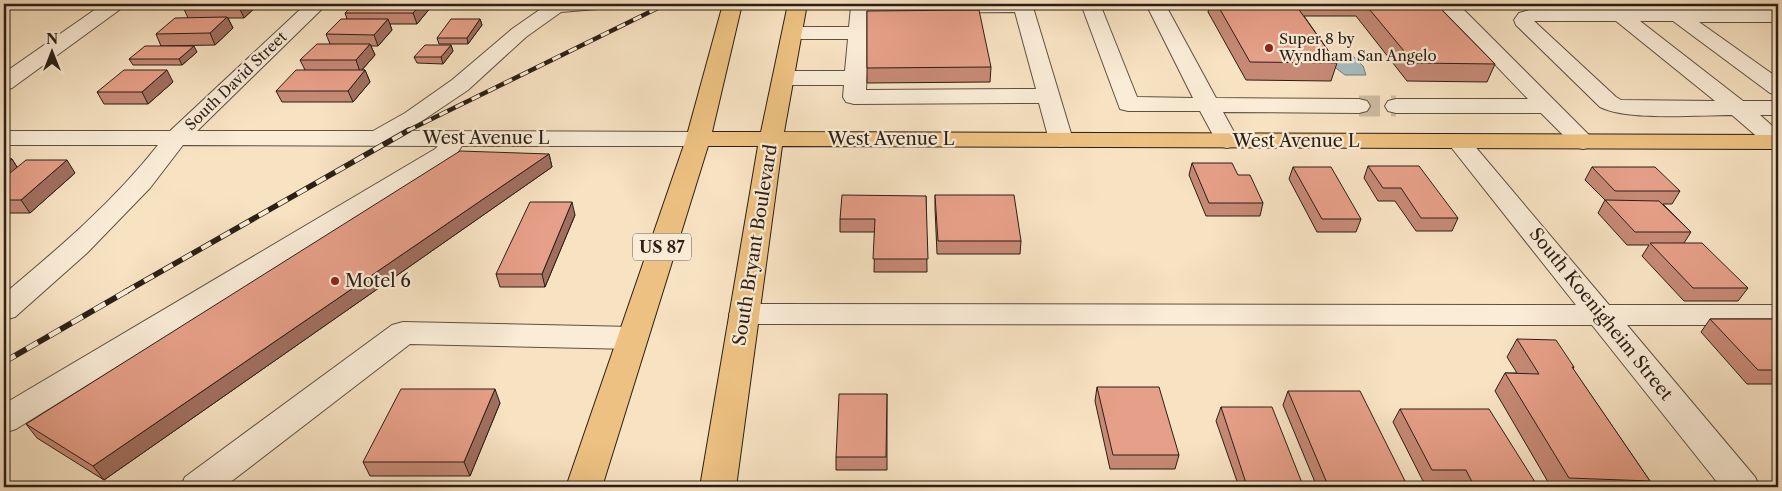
<svg xmlns="http://www.w3.org/2000/svg" width="1782" height="491" viewBox="0 0 1782 491" font-family="'Libre Caslon Text',serif">
<style>
.water{fill:#a4babf;stroke:#747c7b}
.lines{fill:none;stroke-linecap:round;stroke-linejoin:round}
.minor-tunnel{stroke:#cebba0;stroke-width:21;stroke-dasharray:21 11;stroke-linecap:butt}
.minor-casing{stroke:#5e5041;stroke-width:2}
.major-casing{stroke:#2b1f16;stroke-width:2}
.minor{fill:#faecd7;fill-rule:evenodd}
.major{fill:#ecc181;fill-rule:evenodd}
.rail-far2-casing{stroke:#2b1f16;stroke-width:4.5}
.rail-far1-casing{stroke:#2b1f16;stroke-width:5.5}
.rail-casing{stroke:#2b1f16;stroke-width:6}
.rail-far2{stroke:#faecd7;stroke-width:3;stroke-dasharray:9;stroke-linecap:butt}
.rail-far1{stroke:#faecd7;stroke-width:4;stroke-dasharray:11;stroke-linecap:butt}
.rail{stroke:#faecd7;stroke-width:4.5;stroke-dasharray:13;stroke-linecap:butt}
.wall{fill:#c68975;stroke:#2b1f16}
.shaded-wall{fill:#a16f5f;stroke:#2b1f16}
.building{fill:#e69f88;stroke:#2b1f16}
.poi-dot{fill:#8f2418;stroke:#faecd7;stroke-width:2}
.labels{text-anchor:middle;stroke-width:4.5;stroke-linejoin:round;paint-order:stroke}
.far-poi-label{font-size:15px;fill:#2b1f16;stroke:#faecd7;text-anchor:start}
.far-street-label{font-size:15px;fill:#2b1f16;stroke:#faecd7}
.shield{fill:#faecd7;stroke:#695c50;stroke-width:1}
.shield-label{font-size:16px;font-weight:bold;fill:#2b1f16}
.street-label{font-size:18px;fill:#2b1f16;stroke:#faecd7}
.poi-label{font-size:18px;fill:#2b1f16;stroke:#faecd7;text-anchor:start}
</style>
<rect width="100%" height="100%" fill="#f7e2c2"/>
<filter id="stains"><feTurbulence type="fractalNoise" baseFrequency=".004" numOctaves="4"/><feColorMatrix values="0 0 0 0 .2 0 0 0 0 .09 0 0 0 0 .02 0 0 0 .5 -.17"/></filter>
<radialGradient id="worn" r=".72"><stop offset=".6" stop-color="#630" stop-opacity="0"/><stop offset="1" stop-color="#630" stop-opacity=".3"/></radialGradient>
<path class="water" d="M1328,55h24l11,11 3,9h-21l-13,-10z"/>
<g class="lines">
<path class="minor-tunnel" d="M1359,106h37"/>
<g class="minor-casing">
<path id="minor" d="M103,4h22l-3,4 -110,80 -8,2v-17z
M306,4h21l-130,127h176l32,-18 47,-33 60,-51 36,-25h63l-2,4 -48,4 -35,25 -58,53 -61,41 291,1 8,2 4,5 -4,5 -8,2h-236l-9,13 -437,270 -12,4v-29l431,-255 3,-3 -255,-1 -33,43 -63,65 -72,64 -11,3v-26c55,-46 109,-92 154,-149h-154v-14h166z
M854,4h178l41,136 -4,5 -8,2 -8,-2 -4,-5 -10,-37 -185,1 -8,-2 -3,-5 1,-12h-60l-8,-2 -3,-5 3,-5 8,-2h61l3,-32h-55l-7,-2 -3,-4 3,-4 7,-2h56l2,-20zM1015,12l21,77 -170,1 4,-77z
M1081,4h19l37,93 56,1 -47,-94h19l51,94 143,1 8,2 3,5 -3,5 -8,2 -136,-1 16,29 -4,5 -8,2 -8,-2 -19,-35h-72l-8,-2z
M1437,4h21l133,133 4,5 -4,5 -8,2 -8,-2 -34,-34h-145l-8,-2 -3,-5 3,-5 8,-2h132z
M1533,9l245,1v12h-79l79,56v17l-8,-2 -97,-72h-33l103,80h35v14h-18l18,16v18l-9,-2 -37,-32c-34,0 -104,6 -132,-8l-84,-82 -2,-5 5,-7zM1534,21h82l99,80 -94,-1 -5,-3z
M1459,135l8,2 142,168h169v20h-151l128,152 5,10h-39l-129,-162 -848,-1 -11,-3 -4,-7 4,-7 11,-3 832,1 -129,-163 4,-5z
M403,322l230,5 11,3 4,8 -4,8 -11,3 -223,-5 -186,143h-44l5,-10 207,-152z"/>
</g>
<g class="major-casing">
<path id="major" d="M723,4h19l-30,128h49l27,-128h19l-23,128 994,3v14l-996,-3 -46,341h-36l58,-341h-50l-106,341h-36l120,-348z"/>
</g>
<use href="#minor" class="minor"/>
<use href="#major" class="major"/>
<g class="rail-far2-casing">
<path id="rail-far2" d="M407,131l259,-127"/>
</g>
<g class="rail-far1-casing">
<path id="rail-far1" d="M125,292l284,-162"/>
</g>
<g class="rail-casing">
<path id="rail" d="M4,362l123,-71"/>
</g>
<use href="#rail-far2" class="rail-far2"/>
<use href="#rail-far1" class="rail-far1"/>
<use href="#rail" class="rail"/>
</g>
<path class="wall" d="M187,4h72l-15,14h-16l5,10 -18,17 -54,1 -5,-12 32,-16 -5,-11z
M1210,4h226l59,60 -8,18 -80,-1 -51,-65h-52l33,47 -6,18 -85,-1 -38,-68z
M1664,4h110l-2,3h-103z
M431,7l-14,17h-27l2,6 -14,16h-7l4,9 -13,15h3l5,12 -17,20h-71l-6,-11 29,-21 -5,-10 30,-16 -4,-10 21,-15 -2,-6z
M867,11l124,56 -1,15 -123,1z
M480,19l2,6 -14,19h-29l-2,-6z
M451,45l2,6 -10,13 -26,-1 -3,-6z
M197,52l-15,13h-49l-4,-6z
M173,82l-25,22h-44l-7,-12z
M4,149l6,10h2l5,8 58,6 -45,40h-26z
M549,154l3,13 -448,313 -67,-42 -11,-14z
M1192,163l46,12 25,28 -3,13h-54l-17,-41z
M1368,166l90,52 -6,13h-36l-21,-30h-17l-14,-23z
M1293,167l68,52 -5,13h-39l-28,-53z
M1592,167l88,24 -8,13h-9l28,28 -7,11 64,45 -10,13h-54l-42,-45 7,-11h-22l-29,-32 7,-13 -20,-20z
M935,195l86,46 -1,13h-83l-2,-46z
M926,196l1,76h-53l1,-40h-35v-13z
M575,215l-30,72h-45l-4,-13z
M1710,319h68v65h-31l-46,-52z
M1517,339l57,28 -1,2 77,112 -5,6h-94l-56,-96 10,-18h12l-10,-16z
M1097,387l82,68 -4,14h-65l-15,-68z
M1288,391l118,92 -3,4h-86l-34,-82z
M887,394v76h-51v-13z
M500,403l-30,73h-100l-7,-14z
M1221,407l81,76 -2,4h-61l-23,-66z
M1400,409l135,73 -4,5h-71l-2,-4h-34l-31,-61z"/>
<path class="shaded-wall" d="M4,4h11v1l-11,8z
M243,4h16l-15,14 -5,-11z
M421,4h8l2,3 -14,17 -4,-11z
M227,17l6,11 -18,17 -5,-12z
M388,19l4,11 -14,16 -4,-11z
M480,19l2,6 -14,19 -1,-6z
M370,44l5,11 -15,17 -4,-12z
M451,45l2,6 -10,13 -2,-7z
M194,46l3,6 -15,13 -3,-6z
M167,70l6,12 -25,22 -6,-12z
M365,70l5,12 -17,20 -5,-11z
M4,149l6,10 -6,5z
M549,154l3,13 -448,313 -11,-14z
M12,159l8,13 -16,14v-20z
M67,160l8,13 -45,40 -9,-13z
M572,202l3,13 -30,72 -3,-13z
M495,389l5,14 -30,73 -6,-14z"/>
<path class="building" d="M187,4h56l-4,3h-56z
M354,4h67l-8,9h-68z
M1217,4h78l42,59 -87,-1z
M1365,4h71l59,60 -81,-1z
M979,10l12,57 -124,1v-57z
M227,17l-17,16 -54,1 19,-16z
M341,19h47l-14,16 -48,-1z
M451,19h29l-13,19h-30z
M317,44h53l-14,16h-56z
M425,45h26l-10,12h-27z
M145,46h49l-15,13h-50z
M124,70h43l-25,22h-45z
M296,70h69l-17,21h-72z
M460,151l89,3 -456,312 -67,-42z
M4,159h8l-8,7z
M26,160h41l-46,40h-17v-22z
M1192,163h40l6,12h12l13,28h-54z
M1368,166h51l39,52h-37l-20,-30h-18z
M1293,167h38l30,52h-39z
M1592,167h63l25,24h-65z
M842,195l84,1 2,63h-55l2,-40h-35z
M935,195h79l7,46h-83z
M1605,200l54,1 32,31h-56z
M530,202h42l-30,72h-46z
M1650,243h52l46,45h-55z
M1710,319h68v51h-20z
M1517,339l39,1 18,27h-2l78,114 -81,-3 -64,-105 34,1z
M1097,387h62l20,68h-66z
M401,389h94l-31,73h-101z
M1288,391h72l46,92h-79z
M839,394h48l-1,63h-50z
M1221,407h51l30,76h-56z
M1400,409h89l46,73h-63l-6,-12h-34z"/>
<g class="poi-dot">
<circle cx="1269" cy="48" r="5"/>
<circle cx="335" cy="281" r="5"/>
</g>
<g class="labels">
<g class="far-poi-label">
<text x="1279" y="44">Super 8 by<tspan x="1279" dy="17">Wyndham San Angelo</tspan></text>
</g>
<g class="far-street-label">
<text transform="translate(236 81) rotate(-44)" y="5">South David Street</text>
</g>
<rect class="shield" x="633" y="233.5" width="58" height="27" rx="4"/>
<g class="shield-label">
<text x="662" y="253">US 87</text>
</g>
<g class="street-label">
<text x="486" y="144">West Avenue L</text>
<text x="891" y="145">West Avenue L</text>
<text x="1296" y="147">West Avenue L</text>
<text transform="translate(755 245) rotate(-81)" y="6">South Bryant Boulevard</text>
<text transform="translate(1601 314) rotate(51)" y="6">South Koenigheim Street</text>
</g>
<g class="poi-label">
<text x="345" y="287">Motel 6</text>
</g>
</g>
<rect width="1782" height="491" fill="none" stroke="#f7e2c2" stroke-width="20"/>
<rect x="5" y="5" width="1772" height="481" fill="none" stroke="#2b1f16" stroke-width="2.5"/>
<rect x="10" y="10" width="1762" height="471" fill="none" stroke="#2b1f16"/>
<g transform="translate(52 52)" stroke="#faecd7" stroke-width="4" paint-order="stroke">
<path d="M0-4L9 19L0 12L-9 19Z" fill="#2b1f16"/>
<text y="-8" font-size="14" font-weight="bold" text-anchor="middle" fill="#2b1f16">N</text>
</g>
<rect width="100%" height="100%" filter="url(#stains)"/>
<rect width="100%" height="100%" fill="url(#worn)"/>
</svg>
